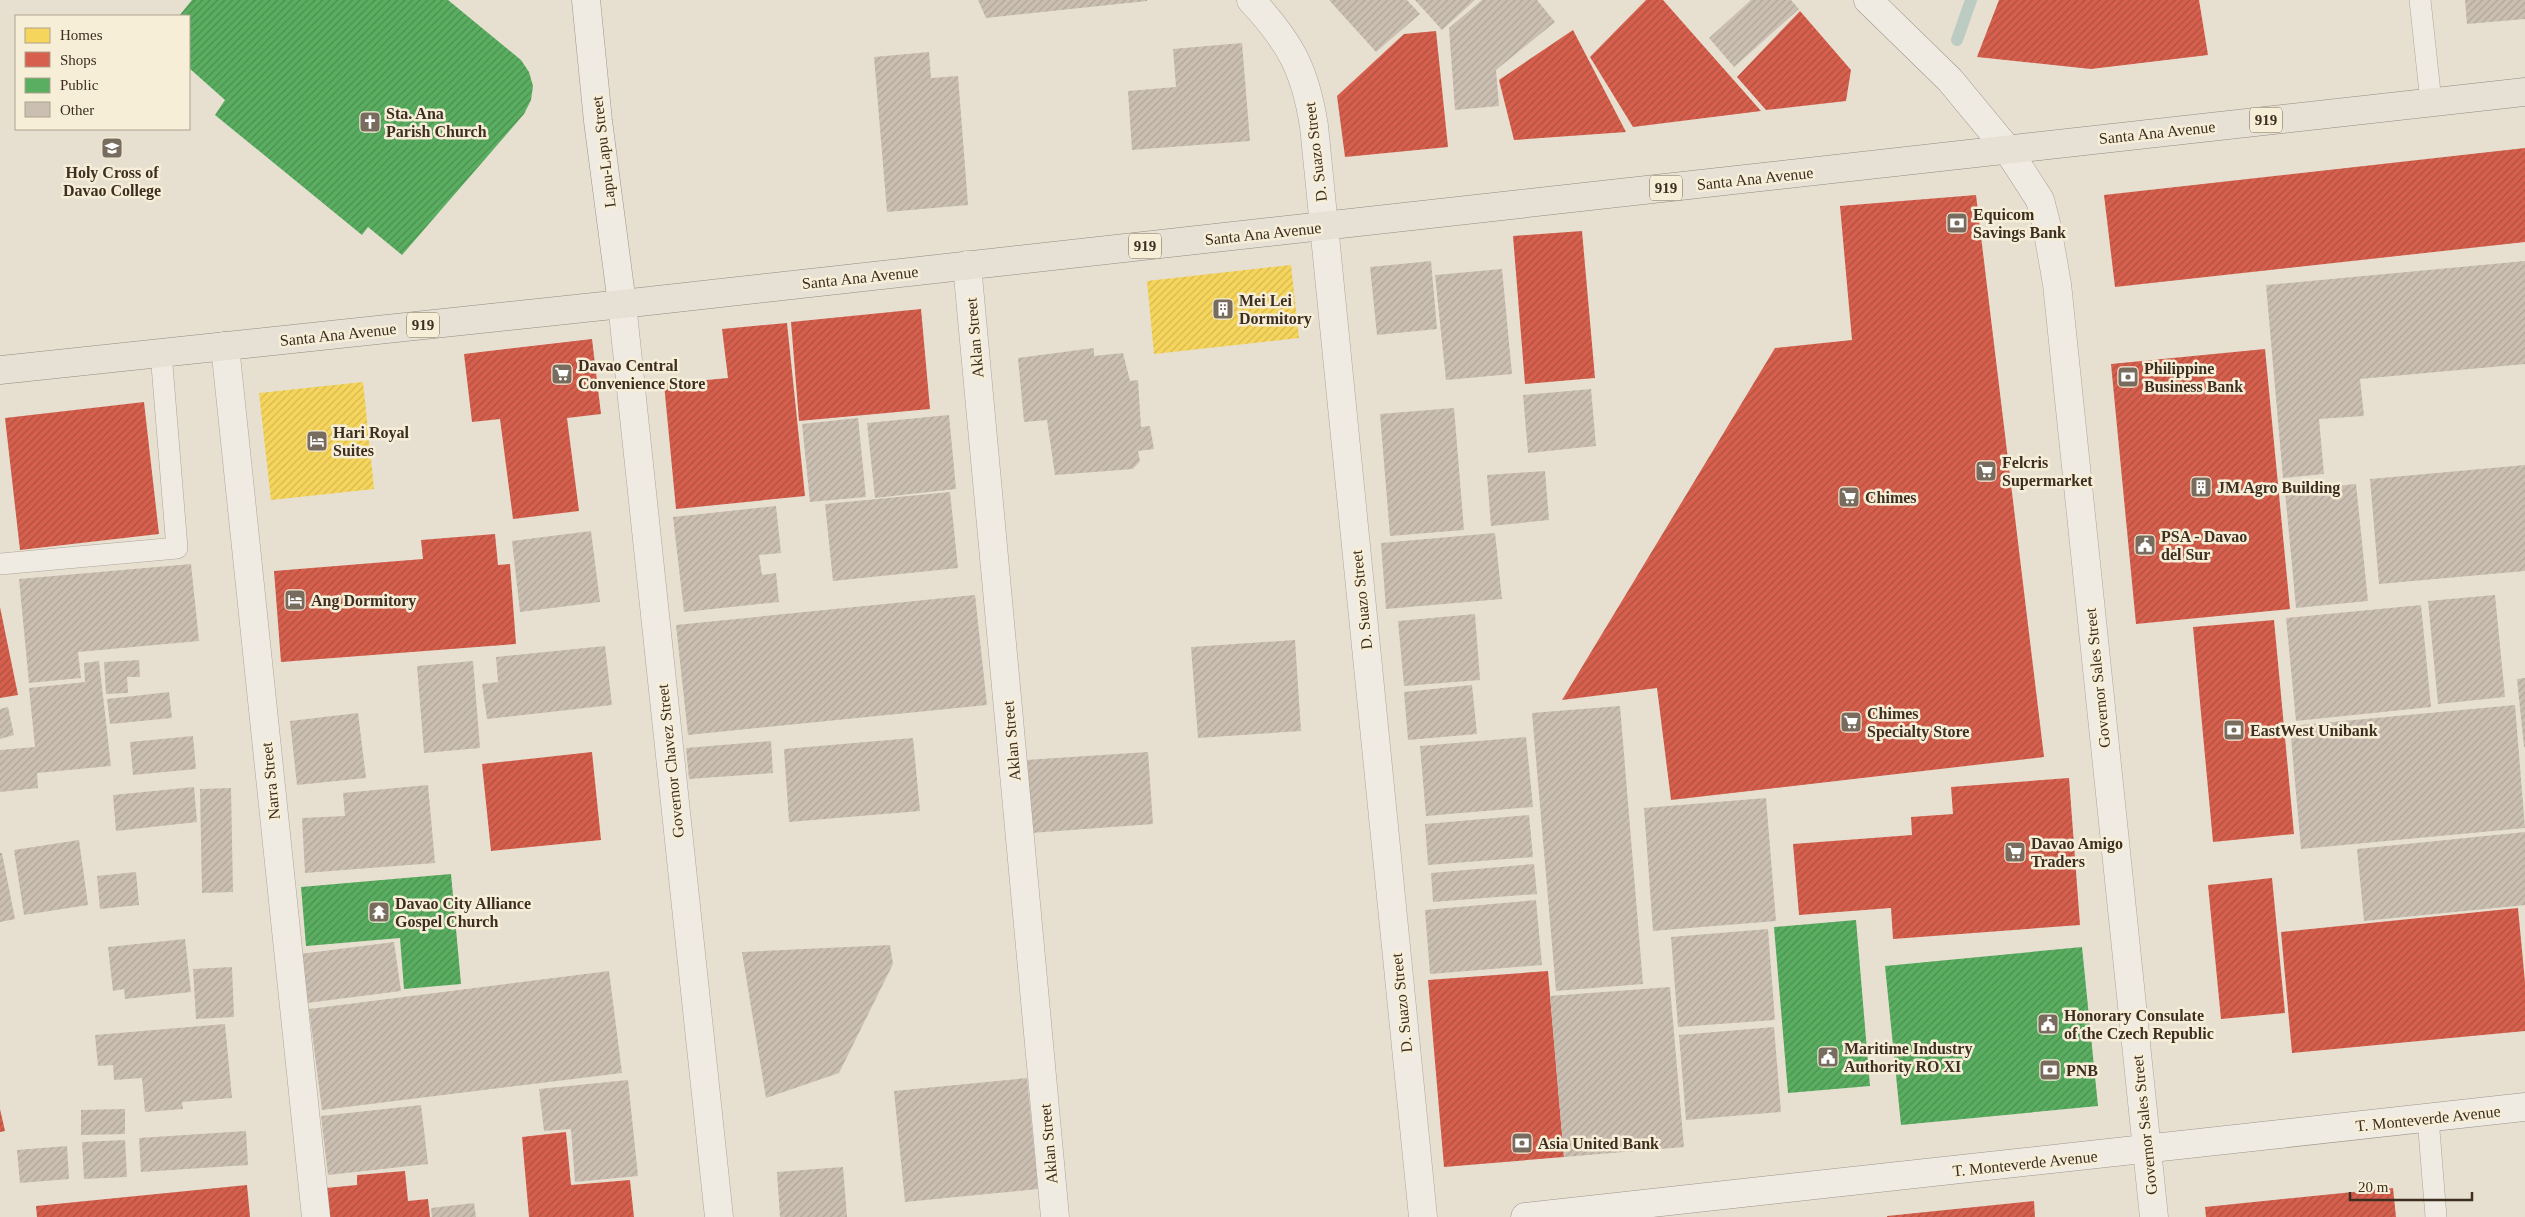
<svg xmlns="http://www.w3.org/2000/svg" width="2525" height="1217" viewBox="0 0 2525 1217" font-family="'Times New Roman',serif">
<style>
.homes{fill:url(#homes-hatch)}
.shops{fill:url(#shops-hatch)}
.public{fill:url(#public-hatch)}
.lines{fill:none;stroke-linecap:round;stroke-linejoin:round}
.stream{stroke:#bcccc2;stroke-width:12}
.building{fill:url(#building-hatch)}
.lane-casing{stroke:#ada599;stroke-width:22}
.street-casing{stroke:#ada599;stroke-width:29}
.secondary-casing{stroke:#9c958a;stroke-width:29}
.primary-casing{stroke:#928b80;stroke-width:29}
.lane{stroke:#efebe3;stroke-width:21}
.street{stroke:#efebe3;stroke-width:28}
.secondary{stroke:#efebe3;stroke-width:28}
.primary{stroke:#e6e1d4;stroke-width:28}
.labels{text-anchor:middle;stroke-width:5;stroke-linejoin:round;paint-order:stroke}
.shield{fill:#f7eed8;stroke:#756857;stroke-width:1}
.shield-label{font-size:15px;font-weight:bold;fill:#3d2e20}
.poi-label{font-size:16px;font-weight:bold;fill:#3d2e20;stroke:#f7eed8;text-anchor:start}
.street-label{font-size:16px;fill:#3d2e20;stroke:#f7eed8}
</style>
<defs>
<pattern id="homes-hatch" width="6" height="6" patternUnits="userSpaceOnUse" patternTransform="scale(1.25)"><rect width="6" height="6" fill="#f6d55c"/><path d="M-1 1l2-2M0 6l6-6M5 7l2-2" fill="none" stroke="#d4b750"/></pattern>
<pattern id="shops-hatch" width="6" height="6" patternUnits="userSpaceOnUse" patternTransform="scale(1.25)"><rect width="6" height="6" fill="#d6604d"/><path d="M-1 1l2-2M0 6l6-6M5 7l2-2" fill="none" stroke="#af5040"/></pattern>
<pattern id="public-hatch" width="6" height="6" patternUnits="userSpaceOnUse" patternTransform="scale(1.25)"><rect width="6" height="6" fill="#5aae61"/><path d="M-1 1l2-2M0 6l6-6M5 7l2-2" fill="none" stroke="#4c8e50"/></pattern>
<pattern id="building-hatch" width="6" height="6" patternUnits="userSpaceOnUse" patternTransform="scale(1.25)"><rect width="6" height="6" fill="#cbbfb2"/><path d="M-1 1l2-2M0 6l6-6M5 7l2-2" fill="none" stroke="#afa499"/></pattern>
</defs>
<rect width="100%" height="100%" fill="#e7e0d1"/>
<path class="homes" d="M1291,265l8,73 -145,16 -7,-73z
M363,382l11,107 -103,11 -12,-107z"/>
<path class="shops" d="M1646,0h17l98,111 -128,16 -43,-70z
M1999,0h200l9,55 -117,14 -114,-12z
M1800,11l51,59 -5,31 -80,9 -29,-33z
M1573,30l53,102 -112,8 -15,-60z
M1436,31l12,116 -103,10 -8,-61 67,-62z
M2525,148v94l-410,45 -11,-92z
M1976,195l68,562 -373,43 -14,-112 -95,12 213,-352 77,-8 -12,-134z
M1582,231l13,147 -70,6 -12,-148z
M921,309l9,100 -131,12 -8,-99z
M787,323l18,173 -129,13 -12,-125 64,-6 -6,-49z
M592,339l9,75 -34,4 12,93 -66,8 -13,-100 -28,3 -8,-68z
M2265,349l25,260 -154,15 -25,-260z
M144,402l15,132 -139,16 -15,-132z
M495,534l3,31 12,-1 6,80 -235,18 -7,-91 149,-12 -2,-19z
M0,607l18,88 -18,3z
M2274,620l20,214 -81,8 -20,-215z
M592,752l9,88 -110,11 -9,-87z
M2069,778l11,147 -187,14 -2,-31 -92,7 -6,-71 119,-9 -1,-18 42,-3 -2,-27z
M2272,878l13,135 -64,6 -13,-134z
M2518,908l7,74v49l-233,22 -11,-121z
M1548,971l16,186 -120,10 -16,-187z
M0,1109l5,22 -5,1z
M566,1132l5,53 59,-5 4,37h-105l-7,-80z
M405,1171l3,30 20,-2 2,18h-102l-2,-29 31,-3v-10z
M247,1185l3,32h-213l-1,-11z
M2393,1188l3,29h-190l-1,-10z
M2034,1201l1,16h-148v-1z"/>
<path class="public" d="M192,0h256l73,60 8,12 4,14 -2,14 -7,14 -122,141 -34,-28 -6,8 -147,-120 10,-15 -36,-32v-52h-10z
M451,874l10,110 -57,5 -4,-51 -94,8 -5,-59z
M1856,920l14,166 -82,7 -14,-166z
M2082,947l16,159 -197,19 -16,-159z"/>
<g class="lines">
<path class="stream" d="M1957,40l14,-40"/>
</g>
<path class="building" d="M978,0h169v1l-161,17z
M1329,0h78l13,14 -44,38z
M1415,0h60l-33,30z
M1482,0h55l18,22 -59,48 3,36 -44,4 -6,-82z
M1751,0h40l8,9 -65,58 -25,-29z
M2465,0h60v19l-58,5z
M1242,43l8,98 -118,9 -4,-59 48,-4 -3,-38z
M929,52l2,26 27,-2 10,129 -81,7 -13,-155z
M1431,261l6,68 -60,6 -7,-68z
M2525,261v103l-165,15 4,37 -45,3 5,55 -41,4 -17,-193z
M1502,269l10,105 -66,6 -11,-105z
M1094,348v8l29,-3 7,28 8,-1 3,47 9,-1 4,23 -16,2 2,10 -7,8 -78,6 -8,-55 -23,2 -6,-64z
M1591,389l5,57 -68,7 -5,-58z
M1454,408l10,122 -74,6 -10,-122z
M949,415l7,74 -81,9 -8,-75z
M858,418l8,79 -56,5 -8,-78z
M2525,465v106l-146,13 -9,-105z
M1545,471l4,49 -58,6 -4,-51z
M2356,484l12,117 -72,7 -11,-117z
M950,492l8,76 -125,13 -8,-77z
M776,506l5,47 -22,2 3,20 14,-2 3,29 -95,10 -11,-95z
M591,531l9,71 -80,10 -8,-71z
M1495,533l7,66 -116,10 -5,-66z
M191,564l8,77 -121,11 3,26 -52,5 -10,-104z
M975,595l12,110 -299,30 -12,-110z
M2495,595l10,102 -67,7 -10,-103z
M2421,605l10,102 -135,14 -10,-103z
M1475,614l5,66 -76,6 -6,-65z
M1295,640l6,91 -103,7 -7,-91z
M605,646l7,59 -125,14 -5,-35 16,-2 -2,-25z
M139,660l1,17h-13l1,16 -22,1 -2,-32z
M99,661l12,105 -74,7 1,15 -38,4v-42l35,-3 -6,-59 56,-6 -1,-19z
M473,661l7,87 -56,5 -7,-87z
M2525,678v69h-1l-7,-68z
M1472,685l5,49 -69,6 -4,-48z
M169,692l3,26 -62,6 -3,-25z
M2515,705l10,123 -224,21 -11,-123z
M1620,706l23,278 -87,7 -24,-278z
M8,707l6,28 -14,4v-30z
M358,713l8,65 -69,7 -7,-64z
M193,736l3,33 -63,6 -3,-33z
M1526,737l7,70 -107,9 -6,-70z
M913,738l7,73 -131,11 -5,-73z
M771,741l2,32 -84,6 -3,-31z
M1148,752l5,72 -122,9 -5,-73z
M428,785l7,78 -130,10 -3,-55 43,-2 -2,-23z
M194,787l3,35 -81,9 -3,-36z
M231,788l2,104 -31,1 -2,-104z
M1766,798l10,123 -123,10 -9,-123z
M1529,815l4,42 -105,8 -3,-41z
M2525,832v73l-161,16 -7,-72z
M79,840l9,65 -64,10 -10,-65z
M0,853h2l13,66 -15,3z
M1534,864l3,30 -104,8 -2,-29z
M136,872l3,33 -39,4 -3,-33z
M1536,900l6,65 -112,9 -5,-64z
M1768,929l7,91 -97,7 -7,-90z
M185,939l6,53 -66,7 -1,-10 -11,2 -5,-44z
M394,942l7,49 -94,12 -7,-49z
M890,945l3,19 -54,109 -73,25 -24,-146z
M232,967l2,50 -38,2 -3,-50z
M609,971l13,102 -300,37 -13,-101z
M1670,987l14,160 -120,10 -14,-161z
M225,1024l7,74 -50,4 1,7 -38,3 -3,-34 -28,2 -1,-15 -15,1 -3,-31z
M1774,1027l7,85 -95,8 -7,-85z
M1027,1078l11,111 -133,13 -11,-111z
M628,1080l10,96 -63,6 -4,-53 -27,2 -5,-42z
M421,1105l7,59 -100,11 -7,-59z
M125,1109v25l-44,1v-25z
M246,1131l2,34 -107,7 -2,-34z
M125,1140l2,37 -43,2 -2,-37z
M67,1146l2,33 -49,4 -3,-33z
M843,1167l4,50h-67l-3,-45z
M474,1203l2,14h-44l-1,-9z"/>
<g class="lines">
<g class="lane-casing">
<path id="lane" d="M2420,0l11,102
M0,564l177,-16 -16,-195
M2428,1118l8,99"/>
</g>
<g class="street-casing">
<path id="street" d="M1251,0c39,42 54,69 63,126l109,1091
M2007,149l33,51 7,27 10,57 97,933
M967,265l88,952
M622,304l97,913
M225,346l91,871"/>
</g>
<g class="secondary-casing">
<path id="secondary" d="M586,0l12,121 24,183
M1868,0l82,80 57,69
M1525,1217l1000,-110"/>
</g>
<g class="primary-casing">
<path id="primary" d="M0,370l622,-66 1903,-212"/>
</g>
<use href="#lane" class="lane"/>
<use href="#street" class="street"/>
<use href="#secondary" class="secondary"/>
<use href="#primary" class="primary"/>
</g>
<defs>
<g id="church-square" transform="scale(1.125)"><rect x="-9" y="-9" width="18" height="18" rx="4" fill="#786c5e" stroke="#f7eed8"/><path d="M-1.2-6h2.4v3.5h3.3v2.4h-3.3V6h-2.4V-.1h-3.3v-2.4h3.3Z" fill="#fff"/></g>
<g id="university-square" transform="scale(1.125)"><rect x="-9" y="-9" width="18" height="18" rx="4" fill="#786c5e" stroke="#f7eed8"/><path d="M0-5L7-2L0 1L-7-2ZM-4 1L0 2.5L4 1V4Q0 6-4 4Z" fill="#fff"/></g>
<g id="bank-square" transform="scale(1.125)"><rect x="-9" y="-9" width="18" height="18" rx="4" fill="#786c5e" stroke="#f7eed8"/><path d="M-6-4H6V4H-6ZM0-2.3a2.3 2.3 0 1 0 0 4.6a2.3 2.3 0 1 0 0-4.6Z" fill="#fff"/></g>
<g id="building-square" transform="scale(1.125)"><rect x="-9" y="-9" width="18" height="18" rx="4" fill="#786c5e" stroke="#f7eed8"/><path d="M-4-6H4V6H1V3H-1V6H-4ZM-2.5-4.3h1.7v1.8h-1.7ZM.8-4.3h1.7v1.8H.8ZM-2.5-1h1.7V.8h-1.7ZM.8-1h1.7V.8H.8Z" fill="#fff"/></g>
<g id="supermarket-square" transform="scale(1.125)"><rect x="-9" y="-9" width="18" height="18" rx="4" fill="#786c5e" stroke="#f7eed8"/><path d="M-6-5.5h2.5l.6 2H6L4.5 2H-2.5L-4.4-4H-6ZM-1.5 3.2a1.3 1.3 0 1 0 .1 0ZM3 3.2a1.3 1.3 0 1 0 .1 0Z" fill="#fff"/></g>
<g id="hotel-square" transform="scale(1.125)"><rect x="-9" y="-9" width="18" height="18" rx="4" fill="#786c5e" stroke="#f7eed8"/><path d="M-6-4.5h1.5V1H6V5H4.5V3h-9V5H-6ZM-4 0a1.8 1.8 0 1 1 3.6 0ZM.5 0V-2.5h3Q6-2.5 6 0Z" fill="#fff"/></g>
<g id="civic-square" transform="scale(1.125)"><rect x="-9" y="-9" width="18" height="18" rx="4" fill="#786c5e" stroke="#f7eed8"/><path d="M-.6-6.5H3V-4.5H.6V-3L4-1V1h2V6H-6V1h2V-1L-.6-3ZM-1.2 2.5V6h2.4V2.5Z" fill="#fff"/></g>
<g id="temple-square" transform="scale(1.125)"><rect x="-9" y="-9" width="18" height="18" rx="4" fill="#786c5e" stroke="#f7eed8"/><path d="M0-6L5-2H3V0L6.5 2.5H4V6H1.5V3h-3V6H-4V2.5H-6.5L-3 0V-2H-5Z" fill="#fff"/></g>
</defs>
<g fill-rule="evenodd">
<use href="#church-square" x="370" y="122"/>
<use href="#university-square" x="112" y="148"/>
<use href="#bank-square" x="1957" y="223"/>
<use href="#building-square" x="1223" y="309"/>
<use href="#supermarket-square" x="562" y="374"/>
<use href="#bank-square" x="2128" y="377"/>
<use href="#hotel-square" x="317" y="441"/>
<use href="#supermarket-square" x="1986" y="471"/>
<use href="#building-square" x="2201" y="487"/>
<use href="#supermarket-square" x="1849" y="497"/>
<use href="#civic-square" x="2145" y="545"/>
<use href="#hotel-square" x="295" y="600"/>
<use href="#supermarket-square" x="1851" y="722"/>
<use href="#bank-square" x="2234" y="730"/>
<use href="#supermarket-square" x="2015" y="852"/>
<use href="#temple-square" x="379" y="912"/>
<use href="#civic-square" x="2048" y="1024"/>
<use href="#civic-square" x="1828" y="1057"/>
<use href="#bank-square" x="2050" y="1070"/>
<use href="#bank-square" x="1522" y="1143"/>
</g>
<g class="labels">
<g class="shield">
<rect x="2250" y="107.5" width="32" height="25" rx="4"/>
<rect x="1650" y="175.5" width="32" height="25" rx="4"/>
<rect x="1129" y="233.5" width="32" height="25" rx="4"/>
<rect x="407" y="312.5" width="32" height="25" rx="4"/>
</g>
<g class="shield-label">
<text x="2266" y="125">919</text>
<text x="1666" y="193">919</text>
<text x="1145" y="251">919</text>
<text x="423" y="330">919</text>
</g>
<g class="poi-label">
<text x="386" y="119">Sta. Ana<tspan x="386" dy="18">Parish Church</tspan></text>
<text x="112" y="178" text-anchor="middle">Holy Cross of<tspan x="112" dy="18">Davao College</tspan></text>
<text x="1973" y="220">Equicom<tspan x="1973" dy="18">Savings Bank</tspan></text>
<text x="1239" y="306">Mei Lei<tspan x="1239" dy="18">Dormitory</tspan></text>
<text x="578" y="371">Davao Central<tspan x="578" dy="18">Convenience Store</tspan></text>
<text x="2144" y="374">Philippine<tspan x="2144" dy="18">Business Bank</tspan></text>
<text x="333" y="438">Hari Royal<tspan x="333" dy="18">Suites</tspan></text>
<text x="2002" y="468">Felcris<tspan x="2002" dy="18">Supermarket</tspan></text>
<text x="2217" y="493">JM Agro Building</text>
<text x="1865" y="503">Chimes</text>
<text x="2161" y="542">PSA - Davao<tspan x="2161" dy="18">del Sur</tspan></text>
<text x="311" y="606">Ang Dormitory</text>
<text x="1867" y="719">Chimes<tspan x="1867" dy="18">Specialty Store</tspan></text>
<text x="2250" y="736">EastWest Unibank</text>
<text x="2031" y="849">Davao Amigo<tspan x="2031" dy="18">Traders</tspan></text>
<text x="395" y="909">Davao City Alliance<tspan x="395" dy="18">Gospel Church</tspan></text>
<text x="2064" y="1021">Honorary Consulate<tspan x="2064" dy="18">of the Czech Republic</tspan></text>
<text x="1844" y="1054">Maritime Industry<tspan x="1844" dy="18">Authority RO XI</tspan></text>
<text x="2066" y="1076">PNB</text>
<text x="1538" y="1149">Asia United Bank</text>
</g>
<g class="street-label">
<text transform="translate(2157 132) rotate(-6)" y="6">Santa Ana Avenue</text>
<text transform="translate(603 152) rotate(-97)" y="6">Lapu-Lapu Street</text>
<text transform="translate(1315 152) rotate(-97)" y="6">D. Suazo Street</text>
<text transform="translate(1755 178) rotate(-6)" y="6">Santa Ana Avenue</text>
<text transform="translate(1263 233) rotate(-6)" y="6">Santa Ana Avenue</text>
<text transform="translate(860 277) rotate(-6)" y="6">Santa Ana Avenue</text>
<text transform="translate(338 334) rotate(-6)" y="6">Santa Ana Avenue</text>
<text transform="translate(974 338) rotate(-95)" y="6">Aklan Street</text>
<text transform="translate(1361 600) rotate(-96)" y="6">D. Suazo Street</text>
<text transform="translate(2097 678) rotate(-96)" y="6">Governor Sales Street</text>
<text transform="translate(1011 741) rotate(-95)" y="6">Aklan Street</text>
<text transform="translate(670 761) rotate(-96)" y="6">Governor Chavez Street</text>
<text transform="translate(270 781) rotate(-96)" y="6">Narra Street</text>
<text transform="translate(1401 1003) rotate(-96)" y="6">D. Suazo Street</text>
<text transform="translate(2428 1118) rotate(-6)" y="6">T. Monteverde Avenue</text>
<text transform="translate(2144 1125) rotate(-96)" y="6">Governor Sales Street</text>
<text transform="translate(1048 1144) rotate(-95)" y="6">Aklan Street</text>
<text transform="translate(2025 1163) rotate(-6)" y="6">T. Monteverde Avenue</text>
</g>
</g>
<rect x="15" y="15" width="175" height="115" fill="#f7eed8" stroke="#ada18e"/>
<rect x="25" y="28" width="25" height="15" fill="#f6d55c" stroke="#ada18e"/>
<text x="60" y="40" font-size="15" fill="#3d2e20">Homes</text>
<rect x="25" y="52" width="25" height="15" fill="#d6604d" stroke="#ada18e"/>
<text x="60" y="65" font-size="15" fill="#3d2e20">Shops</text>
<rect x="25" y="78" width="25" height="15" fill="#5aae61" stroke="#ada18e"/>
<text x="60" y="90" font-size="15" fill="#3d2e20">Public</text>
<rect x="25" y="102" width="25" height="15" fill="#cbbfb2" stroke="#ada18e"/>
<text x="60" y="115" font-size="15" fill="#3d2e20">Other</text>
<path d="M2350 1192v8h122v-8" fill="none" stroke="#3d2e20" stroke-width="2.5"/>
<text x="2358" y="1192" font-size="15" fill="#3d2e20" stroke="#f7eed8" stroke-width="4" paint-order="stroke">20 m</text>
</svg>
